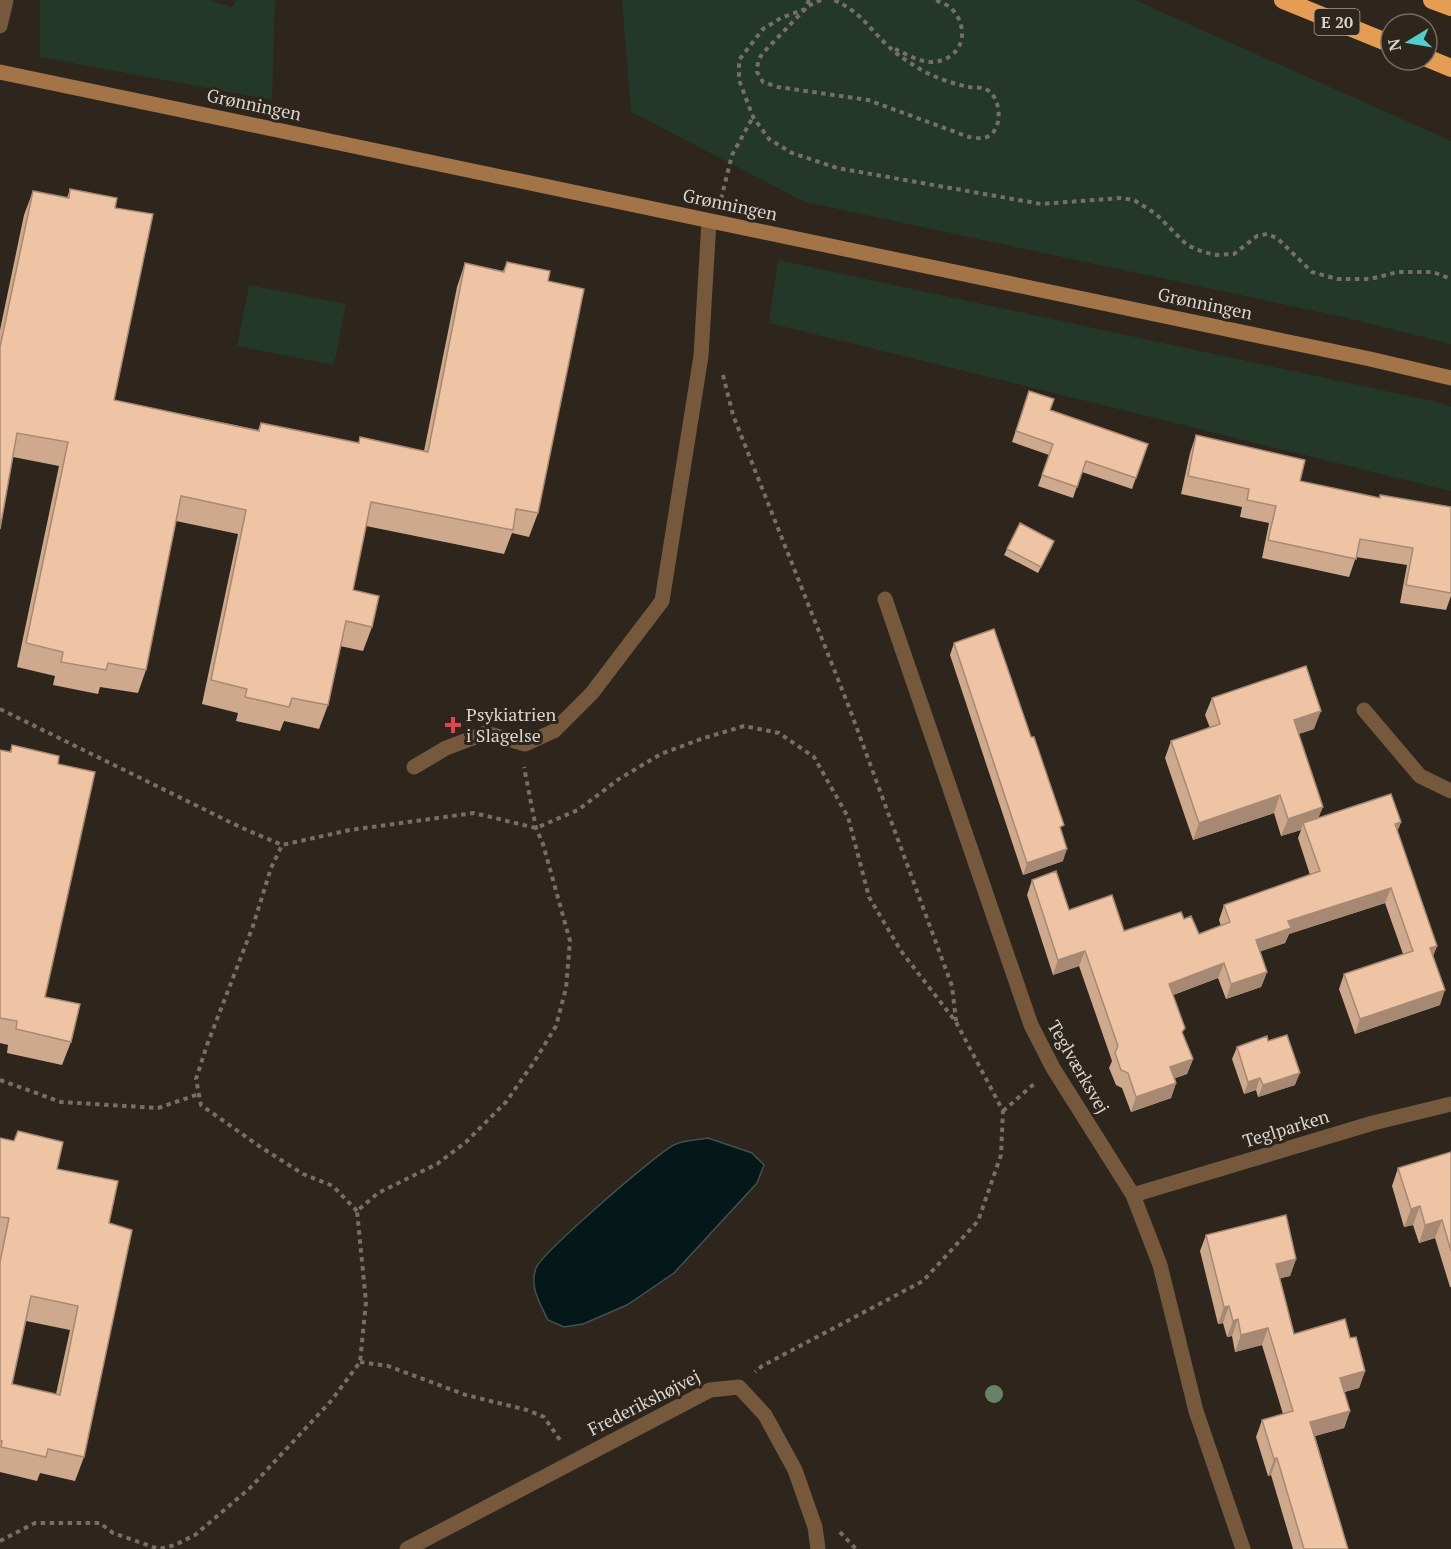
<svg xmlns="http://www.w3.org/2000/svg" width="1451" height="1549" viewBox="0 0 1451 1549" font-family="'PT Serif',serif">
<style>
.green{fill:#233828}
.water{fill:#041719;stroke:#445050;stroke-width:1.5}
.lines{fill:none;stroke-linecap:round;stroke-linejoin:round}
.path{stroke:#766f68;stroke-width:4;stroke-dasharray:4.5 4.5;stroke-linecap:butt}
.lane{stroke:#76593d;stroke-width:15}
.street{stroke:#76593d;stroke-width:15}
.secondary{stroke:#a37447;stroke-width:15}
.highway{stroke:#e59c53;stroke-width:18}
.tree{fill:#658465}
.wall{fill:#cea98d;fill-rule:evenodd}
.shaded-wall{fill:#a78973}
.building{fill:#efc4a4;stroke:#a78973;stroke-width:1.5;fill-rule:evenodd}
.health-dot{fill:#e0444e;stroke:#2e251d;stroke-width:2}
.labels{text-anchor:middle;stroke-width:6;stroke-linejoin:round;paint-order:stroke}
.shield{fill:#2e251d;stroke:#a6a09a;stroke-width:1.5}
.shield-label{font-size:16px;font-weight:bold;fill:#dad4cf}
.street-label{font-size:18px;fill:#dad4cf;stroke:#2e251d}
.poi-label{font-size:18px;fill:#dad4cf;stroke:#2e251d;text-anchor:start}
</style>
<rect width="100%" height="100%" fill="#2e251d"/>
<path class="green" d="M40,0h169l24,7 4,-7h38l-3,100 -232,-43z
M622,0h513l316,141v203l-108,-27 -538,-115 -174,-90z
M778,260l659,142 14,5v84l-682,-168z
M249,285l97,19 -12,61 -97,-19z"/>
<path class="water" d="M708,1138l44,15 12,12 -7,18 -83,90 -47,32 -44,19 -19,3 -16,-7c-8,-17 -19,-33 -12,-52 6,-15 125,-119 140,-124 10,-4 22,-4 32,-6z"/>
<g class="lines">
<path class="path" d="M809,0l-4,9 -24,9 -18,11 -24,31v20l14,37 16,22 23,14 45,15 204,36 80,-6 13,2 22,14 31,31 16,7 14,3 17,-1 23,-18 10,-2 10,4 35,34 25,7h33l28,-7h35l18,7
M821,0l-13,6 -46,48 -4,7 -1,11 6,10 15,5 90,13 101,37c4,0 10,2 14,1 20,-3 19,-36 7,-46 -6,-6 -15,-4 -22,-5 -16,-4 -33,-9 -48,-18 -12,-7 -24,-15 -34,-25 -20,-19 -24,-31 -52,-44
M895,49c11,5 23,12 35,13 31,0 42,-31 22,-53 -3,-4 -11,-6 -16,-9
M721,199l11,-44 21,-38
M723,375l10,40 116,292 103,279 4,35
M0,709l240,118 42,18
M0,1080l61,22 97,6 41,-14
M1003,1111l31,-27
M357,1211l-24,-25 -30,-12 -44,-28 -58,-41 -5,-26 11,-34 46,-119 18,-58 11,-23 68,-15 124,-17 62,15 42,-18 41,-31 42,-25 40,-15 43,-13 35,7 35,24 34,60 21,80 32,54 55,71 47,89 -2,44 -23,66 -55,60 -161,85 -7,6
M360,1362l28,4 78,29 61,15 17,7 18,26
M840,1532l16,17
M0,1541l35,-18h65l13,10 46,16 16,-4 20,-10 55,-47 81,-87 29,-39 6,-60 -9,-91 21,-18 59,-29 29,-22 40,-40 28,-40 22,-36 10,-38 4,-47 -27,-97 -7,-16 -12,-61"/>
<path class="lane" d="M0,26l6,-26
M414,767l32,-19 40,-15 39,11 29,-13 38,-38 70,-92 39,-245 8,-135"/>
<path class="street" d="M885,599l146,426 22,43 80,127 27,70 36,146 47,138
M1364,710l56,66 31,15
M1133,1195l240,-72 78,-19
M407,1549l303,-159 29,-3 26,28 30,55 20,57 3,22"/>
<path class="secondary" d="M0,72l1370,287 81,19"/>
<path class="highway" d="M1283,0l108,44
M1432,0l19,7
M1427,58l24,10"/>
</g>
<circle class="tree" cx="994" cy="1394" r="9"/>
<path class="wall" d="M70,189l45,19 -1,192 144,30 3,-7 97,20 2,-6 64,14 33,-164 8,-24 38,8 4,-9 41,19 -10,232 -9,24 -17,-4 -8,21 -138,-28 -13,64 19,37 -9,24 -23,-5 -12,59 -9,24 -35,-8 -4,10 -44,-10 2,-8 -36,-9 36,-170 -62,-13 -30,149 -8,23 -38,-6 -2,7 -45,-9 2,-9 -38,-9 42,-201 -46,-9 -13,72v-199l24,-115 9,-24 34,7z
M1029,391l21,19 98,34 -16,45 -50,-17 -9,26 -35,-12 11,-31 -37,-13z
M1196,435l104,46 79,17 1,-3 71,12v89l-5,14 -46,-7 7,-38 -51,-8 -7,20 -87,-19 7,-35 -29,-6 2,-10 -61,-13 9,-41z
M1054,541l-16,32 -34,-18 3,-6z
M954,643l107,189 2,29 -40,14 -73,-220z
M1212,698l102,31 -16,5 21,84 82,4 -4,10 40,114 -4,10 7,49 -85,29 -16,-45 5,-15 59,-20 -18,-51 -96,31 -4,9 -25,8 7,21 -6,15 -35,12 -8,-21 -45,17 9,39 11,25 -6,15 -12,4 1,5 -5,15 -40,14 -9,-24 -6,-3 -7,-17 3,-7 -33,-95 -26,9 -26,-80 5,-15 37,30 55,21 60,-12 15,15 22,-8 -2,-6 5,-15 86,-30 -12,-37 3,-8 -20,6 -7,-23 -81,27 -28,-82 6,-17 39,-13 -5,-13z
M12,745l46,19 -13,233 26,45 -9,23 -55,-12 1,-8 -8,-2v-293l10,2z
M1268,1041l27,44 -37,12 -2,-7 -12,4 -12,-35 5,-12z
M0,1138l57,31 52,54 -25,234 -9,24 -35,-8 -3,8 -37,-9zM26,1321l44,9 -14,64 -44,-10z
M1451,1152v135h-1l-15,-49 -16,5 -6,-18 -9,2 -12,-41 6,-18z
M1206,1235l90,24 -6,17 -10,2 14,56 56,4 15,33 -6,17 -15,4 6,19 -6,17 -29,8 33,113h-55l-22,-74 -3,1 -12,-39 6,-17 21,-6 -21,-69 -27,7 -3,-16 -5,1 -4,-14 -5,1 -18,-73z"/>
<path class="shaded-wall" d="M1054,541l-2,6 -14,26z
M1321,711l-7,18 -27,9 7,-18z
M1280,795l-6,18 -81,27 6,-17z
M1323,807l-7,17 -13,-1 -2,7 -20,6 7,-17z
M1401,822l-6,15v-13z
M1067,849l-4,12 -40,14 4,-12z
M1391,888l-6,15 -96,31 -4,9 -34,12 5,-15 32,-19z
M1437,946l-6,15 -1,-13z
M1085,951l-6,15 -26,9 5,-15z
M1224,963l-6,15 -55,21 6,-15z
M1267,972l-6,15 -35,12 5,-15z
M1445,990l-5,15 -85,29 5,-15z
M1193,1059l-6,15 -22,8 5,-15z
M1300,1073l-5,12 -37,12 5,-12z
M1260,1078l-4,12 -12,4 4,-12z
M1176,1083l-5,15 -40,14 5,-15z
M1420,1206l-7,19 -9,2 7,-18z
M1442,1220l-7,18 -16,5 6,-18z
M1296,1259l-6,17 -20,5 6,-17z
M1229,1306l-6,17 -5,1 6,-17z
M1238,1319l-6,17 -5,1 6,-16z
M1268,1328l-6,17 -27,7 6,-17z
M1365,1371l-6,17 -25,7 6,-17z
M1350,1411l-6,17 -40,11 6,-17z
M1277,1458l-6,17 -3,1 6,-17z"/>
<path class="building" d="M70,189l47,9 -2,10 38,6 -39,186 145,31 2,-8 98,20 1,-6 68,15 37,-189 39,9 3,-10 43,9 -2,10 36,8 -46,224 -22,-4 -3,21 -142,-28 -18,88 26,6 -7,31 -26,-6 -18,84 -36,-7 -3,9 -44,-10 2,-8 -36,-9 35,-170 -65,-14 -35,174 -38,-7 -2,7 -45,-8 2,-10 -37,-9 42,-201 -51,-9 -17,96v-182l33,-156 36,7z
M1029,391l25,8 -4,11 98,34 -12,34 -50,-17 -9,26 -35,-12 11,-31 -37,-13z
M1196,435l109,25 -5,21 80,17v-3l71,12v86l-45,-8 7,-37 -53,-9 -4,20 -88,-19 8,-34 -29,-6 2,-11 -61,-13z
M1020,523l34,18 -13,26 -34,-18z
M994,629l37,108h3l30,88 -4,2 7,22 -40,14 -73,-220z
M1306,666l15,45 -27,9 29,87 -35,12 -8,-24 -81,28 -28,-82 49,-17 -8,-26z
M12,745l47,11 -1,8 37,8 -50,225 35,7 -9,38 -55,-13 1,-8 -17,-3v-268l11,2z
M1391,794l10,28 -6,2 42,122 -7,2 15,42 -85,29 -16,-45 69,-23 -22,-63 -103,33 3,7 -35,12 11,32 -36,12 -7,-21 -55,21 16,44 -3,4 11,27 -23,8 6,16 -40,14 -8,-24 -7,-3 -6,-17 3,-7 -33,-95 -27,9 -26,-80 24,-9 13,39 43,-15 12,36 57,-19 3,7 7,-3 8,18 31,-12 -6,-17 96,-34 -17,-48z
M1287,1035l13,38 -37,12 -3,-7 -12,4 -11,-35 30,-11 1,5z
M18,1131l45,11 -6,27 61,12 -9,42 23,7 -48,227 -36,-8 -2,8 -45,-10 1,-6h-2v-179l9,-44 -9,-1v-79l14,3zM31,1296l47,10 -18,89 -48,-11z
M1451,1152v99l-9,-31 -17,5 -5,-19 -9,3 -13,-41z
M1286,1215l10,44 -20,5 18,70 51,-15 5,19 6,-1 9,34 -25,7 10,33 -40,11 38,127h-44l-27,-91 -3,1 -12,-39 31,-9 -25,-83 -27,7 -3,-16 -5,2 -4,-15 -5,1 -18,-72z"/>
<path class="health-dot" d="M450 716h6v6h6v6h-6v6h-6v-6h-6v-6h6z"/>
<g class="labels">
<rect class="shield" x="1314.5" y="9" width="45" height="26" rx="4.5"/>
<g class="shield-label">
<text x="1337" y="28">E 20</text>
</g>
<g class="street-label">
<text transform="translate(254 105) rotate(12)" y="6">Grønningen</text>
<text transform="translate(730 205) rotate(12)" y="6">Grønningen</text>
<text transform="translate(1205 304) rotate(12)" y="6">Grønningen</text>
<text transform="translate(1078 1067) rotate(60)" y="6">Teglværksvej</text>
<text transform="translate(1286 1129) rotate(-17)" y="6">Teglparken</text>
<text transform="translate(644 1403) rotate(-27)" y="6">Frederikshøjvej</text>
</g>
<g class="poi-label">
<text x="466" y="721">Psykiatrien<tspan x="466" dy="21">i Slagelse</tspan></text>
</g>
</g>
<g transform="translate(1409 42) rotate(259)"><circle r="28" fill="#2e251d" stroke="#736b64" stroke-width="1.5"/>
<path d="M0-4.5L10 22L0 15L-10 22Z" fill="#52cdcc"/>
<text y="-9" font-size="16" font-weight="bold" text-anchor="middle" fill="#dad4cf">N</text>
</g>
</svg>
